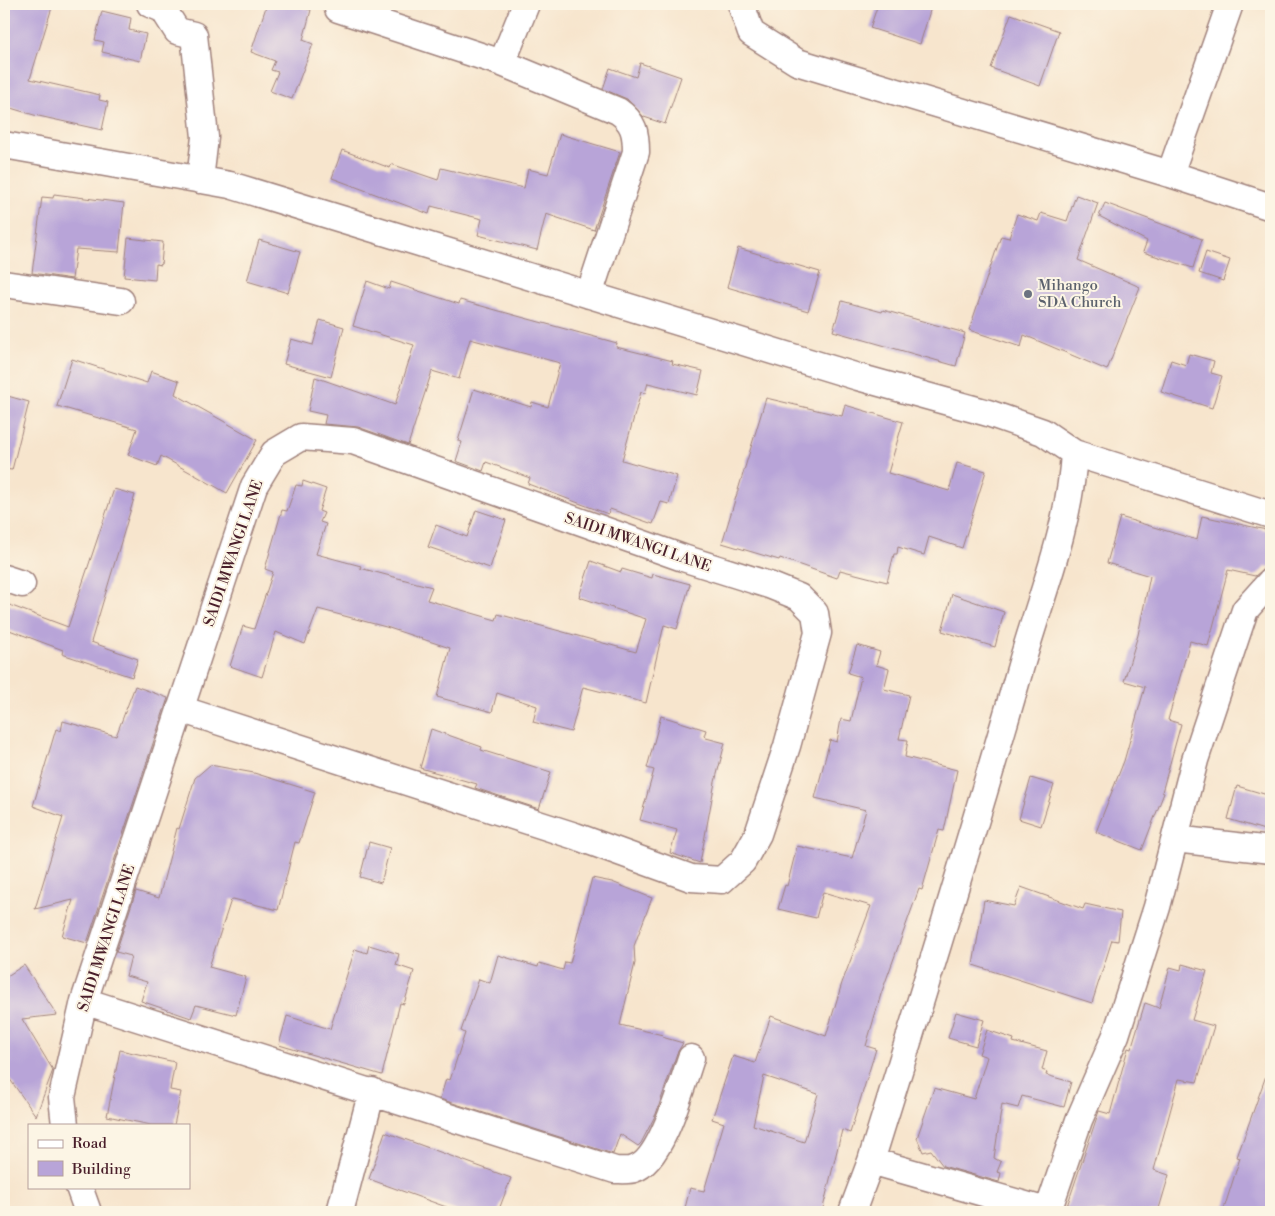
<svg xmlns="http://www.w3.org/2000/svg" width="1275" height="1216" viewBox="0 0 1275 1216" font-family="'Libre Bodoni',serif">
<style>
.building{fill:#b8a4d8;fill-rule:evenodd}
.lines{fill:none;stroke-linecap:round;stroke-linejoin:round}
.street-casing{stroke:#a0827c;stroke-width:29}
.street{stroke:#fff;stroke-width:26}
.worship-dot{fill:#6b7280;stroke:#fcf5e5;stroke-width:2}
.labels{text-anchor:middle;stroke-width:4;stroke-linejoin:round;paint-order:stroke}
.worship-label{font-size:15px;fill:#5b616d;stroke:#fcf5e5;text-anchor:start}
.street-label{font-size:15px;fill:#4a1f2b;stroke:#fcf5e5}
</style>
<rect width="100%" height="100%" fill="#fcf5e5"/>
<filter id="ink" filterUnits="userSpaceOnUse"><feTurbulence type="fractalNoise" baseFrequency=".02" numOctaves="2"/><feDisplacementMap in="SourceGraphic" scale="10" xChannelSelector="R" yChannelSelector="G"/><feConvolveMatrix kernelMatrix="1 2 1 2 8 2 1 2 1" color-interpolation-filters="sRGB"/></filter>
<filter id="wash" filterUnits="userSpaceOnUse"><feTurbulence type="fractalNoise" baseFrequency=".0096" numOctaves="4" result="noise"/><feDisplacementMap in="SourceGraphic" scale="20" xChannelSelector="R" yChannelSelector="G"/><feGaussianBlur stdDeviation="1.12" result="paint"/><feColorMatrix in="noise" values="0 0 0 0 0 0 0 0 0 0 0 0 0 0 0 0 0 1.4 0 .05"/><feComposite in="paint" operator="in"/></filter>
<g filter="url(#wash)">
<rect width="100%" height="100%" fill="#f7e5cd"/>
<g id="blocks">
<path class="building" d="M9,4h44l-23,75 70,16 -1,5 9,2 -6,28 -68,-15 -30,-9v-85z
M267,4h24l20,6 -8,30 10,4 -21,55 -22,-8 8,-19 -7,-2 4,-9 -24,-9z
M878,4h54l-12,40 -50,-16z
M102,11l29,7 -2,12 17,4 -6,27 -38,-9 2,-10 -9,-2z
M1011,14l48,17 -19,55 -49,-18z
M640,63l41,14 -16,47 -21,-7 -17,-18 -24,-10 7,-21 26,9z
M560,134l60,18 -26,78 -48,-16 -9,36 -59,-15 4,-16 -51,-13 -2,8 -97,-36 10,-28 48,18 1,-4 47,16 3,-12 83,20 4,-19 20,5z
M54,194l70,9 -5,49 -43,-3 -4,30 -40,-6 10,-76 11,1z
M1076,195l22,8 -20,57 62,27 -33,83 -83,-35 -3,12 -52,-17 32,-94 8,2 8,-24 21,7 3,-8 26,8z
M1105,203l97,36 -9,29 -50,-16 4,-11 -48,-25z
M128,238l35,4 -2,23 -5,-1 -1,16 -31,-3z
M259,240l41,12 -12,41 -41,-12z
M738,248l82,24 -12,39 -81,-24z
M1206,252l24,8 -7,21 -24,-8z
M367,281l22,8 2,-7 68,22 1,-4 61,17 96,26 -1,4 57,14 -1,3 31,7 -6,24 -49,-12 -3,10 -4,-1 -19,68 55,16 -8,28 -8,-2 -8,22 -43,-15 -2,5 -80,-30 2,-6 -44,-16 -3,9 -27,-10 6,-19 -4,-1 16,-52 57,18 1,-5 16,5 12,-44 -90,-24 -11,40 -27,-8 -24,74 -50,-18 -34,-3 2,-9 -18,-4 7,-34 80,28 19,-60 -61,-19z
M842,301l40,11 1,-2 82,23 -9,33 -123,-35z
M320,320l24,7 -13,50 -47,-13 7,-25 22,6z
M1189,354l25,7 -3,12 11,3 -10,32 -51,-16 10,-32 15,5z
M72,359l75,24 4,-12 28,10 -4,13 82,46 -30,53 -66,-37 -4,10 -29,-11 9,-26 -80,-23z
M4,395l25,7 -17,68 -8,-1z
M766,398l76,18 3,-11 58,17 -15,51 61,18 8,-28 29,8 -24,77 -33,-11 -5,18 -26,-8 -1,7h-3l-7,28 -47,-12 -3,8 -57,-20 -1,2 -57,-17z
M303,481l23,8 -7,22 5,2 -4,9 6,2 -10,30 45,12 -1,2 72,19 -5,13 69,20 2,-6 138,38 10,-33 -67,-22 12,-36 30,11 1,-3 30,9 1,-4 37,10 -13,45 -13,-4 -18,78 -63,-16 -12,45 -38,-10 4,-16 -40,-13 -5,19 -55,-15 13,-49 -64,-21 -68,-18 -13,35 -29,-12 -14,45 -32,-11 13,-40 11,3 19,-57 -8,-3 17,-59 5,1 9,-26 6,1z
M114,489l21,6 -44,147 47,17 -6,18 -70,-23 1,-4 -59,-22v-25l64,24z
M476,510l30,10 -16,48 -62,-21 8,-22 31,12z
M1202,516l69,15v35l-5,1 -11,9 -27,-6 -20,76 -18,-5 -22,79 13,4 -19,68 2,1 -22,57 -46,-18 28,-71 21,-74 -21,-6 14,-46 12,-59 -43,-13 13,-46 77,23z
M952,594l52,18 -9,35 -53,-16z
M857,645l23,7 -4,13 13,4 -5,20 25,6 -10,44 9,1 -3,17 52,13 -13,61 -5,-1 -17,60 -3,-1 -38,105 -15,52 10,3 -26,84 -8,-3 -20,82h-138l6,-24 14,3 20,-68 -12,-4 21,-63 22,7 16,-47 55,20 16,-53 29,-77 -48,-14 -7,26 -38,-9 7,-24 2,1 10,-40 55,12 14,-48 -51,-12 15,-58 7,2 4,-23 10,2 10,-44 -13,-4zM764,1076l54,18 -14,48 -51,-17z
M135,686l33,12 -81,245 -25,-7 11,-36 -38,9 28,-92 -30,-11 23,-77 5,2 2,-10 53,15z
M661,716l45,14 -2,6 2,2 19,5 -10,39 -15,81 -30,-10 7,-23 -37,-10 14,-50 -7,-2z
M431,729l51,18 -1,3 70,22 -12,37 -64,-21 2,-4 -57,-16z
M210,765l44,8 61,19 -16,51 -4,-1 -17,68 -45,-11 -2,1 -22,67 37,10 -10,38 -40,-10 -5,13 -50,-17 6,-19 -21,-6 5,-20 -15,-4 20,-61 23,7 18,-70 2,1 16,-51z
M1031,778l23,7 -13,41 -22,-7z
M1237,786l34,10v36l-43,-13z
M369,842l21,6 -9,35 -21,-6z
M592,878l20,4 40,16 -18,48 1,17 -15,62 43,10 -1,2 21,6 -6,10 -21,61 -15,29 -3,3 -18,-12 -7,20 -173,-55 6,-20 4,1 15,-47 -4,-2 18,-52 11,4 8,-28 40,12 1,-4 24,7 2,-8 5,1z
M1021,887l62,22 2,-5 36,8 -3,29 -6,-1 -20,63 -119,-38 11,-65 30,6z
M369,945l30,9 -3,11 18,6 -10,33 -4,-1 -18,72 -103,-30 8,-29 43,13 25,-80 12,4z
M1182,964l25,7 -15,49 22,6 -17,56 -18,-3 -25,91 15,5 -11,37h-93l34,-101 11,3 18,-66 3,1 14,-46 14,5 11,-41 11,3z
M24,965l33,50 -35,4 31,51 -17,46 -32,-45v-93z
M956,1012l28,8 -8,26 -28,-8z
M987,1030l27,9 -1,3 34,9 -5,19 5,2 -1,3 25,7 -7,25 -42,-11 -4,12 -16,-4 -8,54 7,4 -4,10 4,1 -2,9 -56,-16 -12,-16 -8,2 -6,-14 17,-50 40,11 13,-42 -8,-3z
M120,1050l55,12 -5,28 11,2 -7,33h-23l-44,-9z
M1268,1070l3,1v141h-48l17,-54 -3,-1z
M385,1132l126,46 -13,34h-38l-91,-33z"/>
</g>
</g>
<g filter="url(#ink)">
<use href="#blocks" fill-opacity="0" stroke="#a0827c" stroke-width="1"/>
<g class="lines">
<g class="street-casing">
<path id="street" d="M150,4l13,5 14,22 17,4 11,102 -5,43
M741,4l10,29 46,29 373,112 101,33
M338,9l164,54 116,48c16,11 18,22 18,41l-47,143
M502,63l24,-59
M4,145l226,40 628,192 130,36 55,19 31,21c-4,74 -34,145 -54,216 -47,165 -98,328 -149,492l-19,51
M1170,174l60,-170
M4,284l117,17
M1074,453l197,62
M4,578l18,6
M1175,839l96,11
M84,1001l531,169c6,0 14,1 19,-1 28,-8 48,-85 57,-111
M65,1125l-3,-28 22,-96 170,-515 20,-33 27,-16 52,4 330,117 86,27 30,12 16,16 3,20 -31,113 -29,88 -15,27 -21,19 -31,-2 -116,-42 -395,-127
M871,1161l179,51
M79,1187l9,25
M1048,1211l31,-91 37,-85 41,-128 38,-147 50,-150 26,-29
M340,1212l32,-121"/>
</g>
<use href="#street" class="street"/>
</g>
</g>
<circle class="worship-dot" cx="1028" cy="294" r="5"/>
<g class="labels">
<g class="worship-label">
<text x="1038" y="290">Mihango<tspan x="1038" dy="17">SDA Church</tspan></text>
</g>
<g class="street-label">
<text transform="translate(638 542) rotate(19)" y="5">SAIDI MWANGI LANE</text>
<text transform="translate(233 553) rotate(-71)" y="5">SAIDI MWANGI LANE</text>
<text transform="translate(106 938) rotate(-72)" y="5">SAIDI MWANGI LANE</text>
</g>
</g>
<rect width="1275" height="1216" fill="none" stroke="#fcf5e5" stroke-width="20"/>
<rect x="28" y="1124" width="162" height="65" fill="#fcf5e5" stroke="#b59f9b"/>
<rect x="38" y="1140" width="25" height="8" fill="#ffffff" stroke="#b59f9b"/>
<text x="72" y="1148" font-size="15" fill="#4a1f2b">Road</text>
<rect x="38" y="1161" width="25" height="15" fill="#b8a4d8" stroke="#b59f9b"/>
<text x="72" y="1174" font-size="15" fill="#4a1f2b">Building</text>
</svg>
